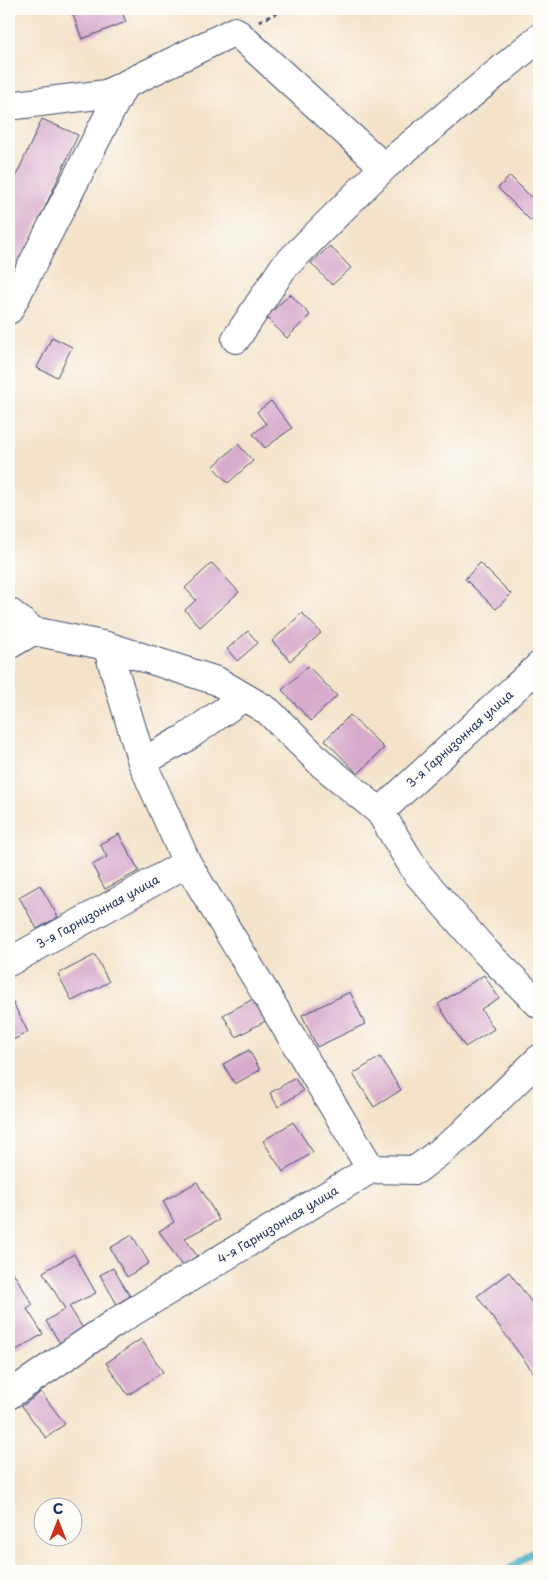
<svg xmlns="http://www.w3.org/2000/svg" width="548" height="1580" viewBox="0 0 548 1580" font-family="'Playpen Sans',sans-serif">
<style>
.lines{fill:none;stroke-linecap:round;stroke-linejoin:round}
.stream{stroke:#3fadbe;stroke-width:7}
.building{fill:#d7aacc}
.minor-casing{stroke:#3c4a6e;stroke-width:30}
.path{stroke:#3c4a6e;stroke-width:3;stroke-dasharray:4 4;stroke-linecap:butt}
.minor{stroke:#fff;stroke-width:28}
.labels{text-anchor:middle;stroke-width:4.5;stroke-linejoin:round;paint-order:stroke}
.street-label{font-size:12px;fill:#1b2f5e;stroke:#fdfcf7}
</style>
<rect width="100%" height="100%" fill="#fdfcf7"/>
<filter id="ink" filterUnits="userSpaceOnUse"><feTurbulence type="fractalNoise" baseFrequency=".02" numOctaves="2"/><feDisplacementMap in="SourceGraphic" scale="10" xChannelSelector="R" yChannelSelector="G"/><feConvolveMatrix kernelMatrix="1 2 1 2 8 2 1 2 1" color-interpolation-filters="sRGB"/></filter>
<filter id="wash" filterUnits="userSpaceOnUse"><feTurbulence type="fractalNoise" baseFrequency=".0096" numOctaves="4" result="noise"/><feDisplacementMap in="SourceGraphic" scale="20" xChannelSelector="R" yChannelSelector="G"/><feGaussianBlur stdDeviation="1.12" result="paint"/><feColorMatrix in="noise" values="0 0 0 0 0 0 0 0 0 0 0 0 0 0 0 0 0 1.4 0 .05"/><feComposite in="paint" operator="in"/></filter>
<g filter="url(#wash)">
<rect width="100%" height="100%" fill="#f4e3ca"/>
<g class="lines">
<path class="stream" d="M507,1571l32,-24"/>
</g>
<g id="blocks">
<path class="building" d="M71,9h50l5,13 -44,17z
M42,119l36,16 -69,151v-95z
M510,176l29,29v7l-8,9 -33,-33z
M330,246l21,22 -19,17 -21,-22z
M290,294l20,21 -23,23 -21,-21z
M52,337l20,10 -15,30 -20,-9z
M271,401l21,27 -27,20 -12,-14 13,-10 -9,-12z
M238,444l15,17 -25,22 -15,-16z
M212,563l27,29 -39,35 -15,-17 11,-10 -11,-12z
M480,563l31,31 -15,15 -31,-30z
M302,613l19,20 -31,28 -18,-20z
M248,631l10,12 -21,18 -10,-12z
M308,666l29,30 -26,25 -29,-31z
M350,715l34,33 -26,26 -33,-34z
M119,834l20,37 -34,18 -13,-24 15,-8 -7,-13z
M40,885l18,32 -21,12 -18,-32z
M95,955l14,27 -37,19 -14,-27z
M484,975l15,23 -18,11 13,20 -29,18 -27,-43z
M350,992l15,32 -48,23 -15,-32z
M255,998l12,22 -31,17 -13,-22z
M11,999l17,33 -19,10v-42z
M249,1050l11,20 -25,14 -12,-20z
M380,1057l21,33 -27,17 -21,-33z
M295,1078l8,13 -25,16 -8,-14z
M293,1122l20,30 -30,20 -20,-31z
M197,1182l22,38 -34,18 12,18 -15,10 -23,-35 15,-9 -11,-21z
M132,1235l17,28 -22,14 -17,-29z
M74,1254l22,39 -27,13 15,24 -23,15 -15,-24 19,-12 -22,-37z
M113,1268l17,28 -13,8 -17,-29z
M11,1269l22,36 -6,4 16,25 -33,20 -1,-83z
M509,1272l30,40v55l-6,5 -56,-76z
M141,1339l22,33 -35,23 -22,-32z
M41,1392l24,32 -19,14 -24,-32z"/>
</g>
</g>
<g filter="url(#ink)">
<use href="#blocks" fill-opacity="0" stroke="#3c4a6e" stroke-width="1"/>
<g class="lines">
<g class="minor-casing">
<path id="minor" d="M9,104l7,1 90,-11 129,-63 149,136
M9,310l115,-225
M236,339l47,-71 101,-101 155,-129
M9,612l24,19 74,15 110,35 51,30 55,54 57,47 37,61 69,79 53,52
M9,645l24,-14
M107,646l35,116 45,101 184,306
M142,762l42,-23 60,-42
M380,812l159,-146
M9,962l178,-99
M9,1395l110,-75 252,-151 45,1 42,-32 81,-79"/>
</g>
<path class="path" d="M259,21l28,-12"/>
<use href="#minor" class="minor"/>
</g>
</g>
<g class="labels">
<g class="street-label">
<text transform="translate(460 739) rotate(-42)" y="4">3-я Гарнизонная улица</text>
<text transform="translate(98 912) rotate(-29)" y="4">3-я Гарнизонная улица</text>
<text transform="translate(278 1225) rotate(-31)" y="4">4-я Гарнизонная улица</text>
</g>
</g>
<rect width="548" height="1580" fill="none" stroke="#fdfcf7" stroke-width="30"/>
<g transform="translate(58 1522)"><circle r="24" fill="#fdfcf7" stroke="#a3aaba"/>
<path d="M0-4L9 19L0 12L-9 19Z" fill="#c8321e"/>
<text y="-8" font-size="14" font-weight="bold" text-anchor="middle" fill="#1b2f5e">С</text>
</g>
</svg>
